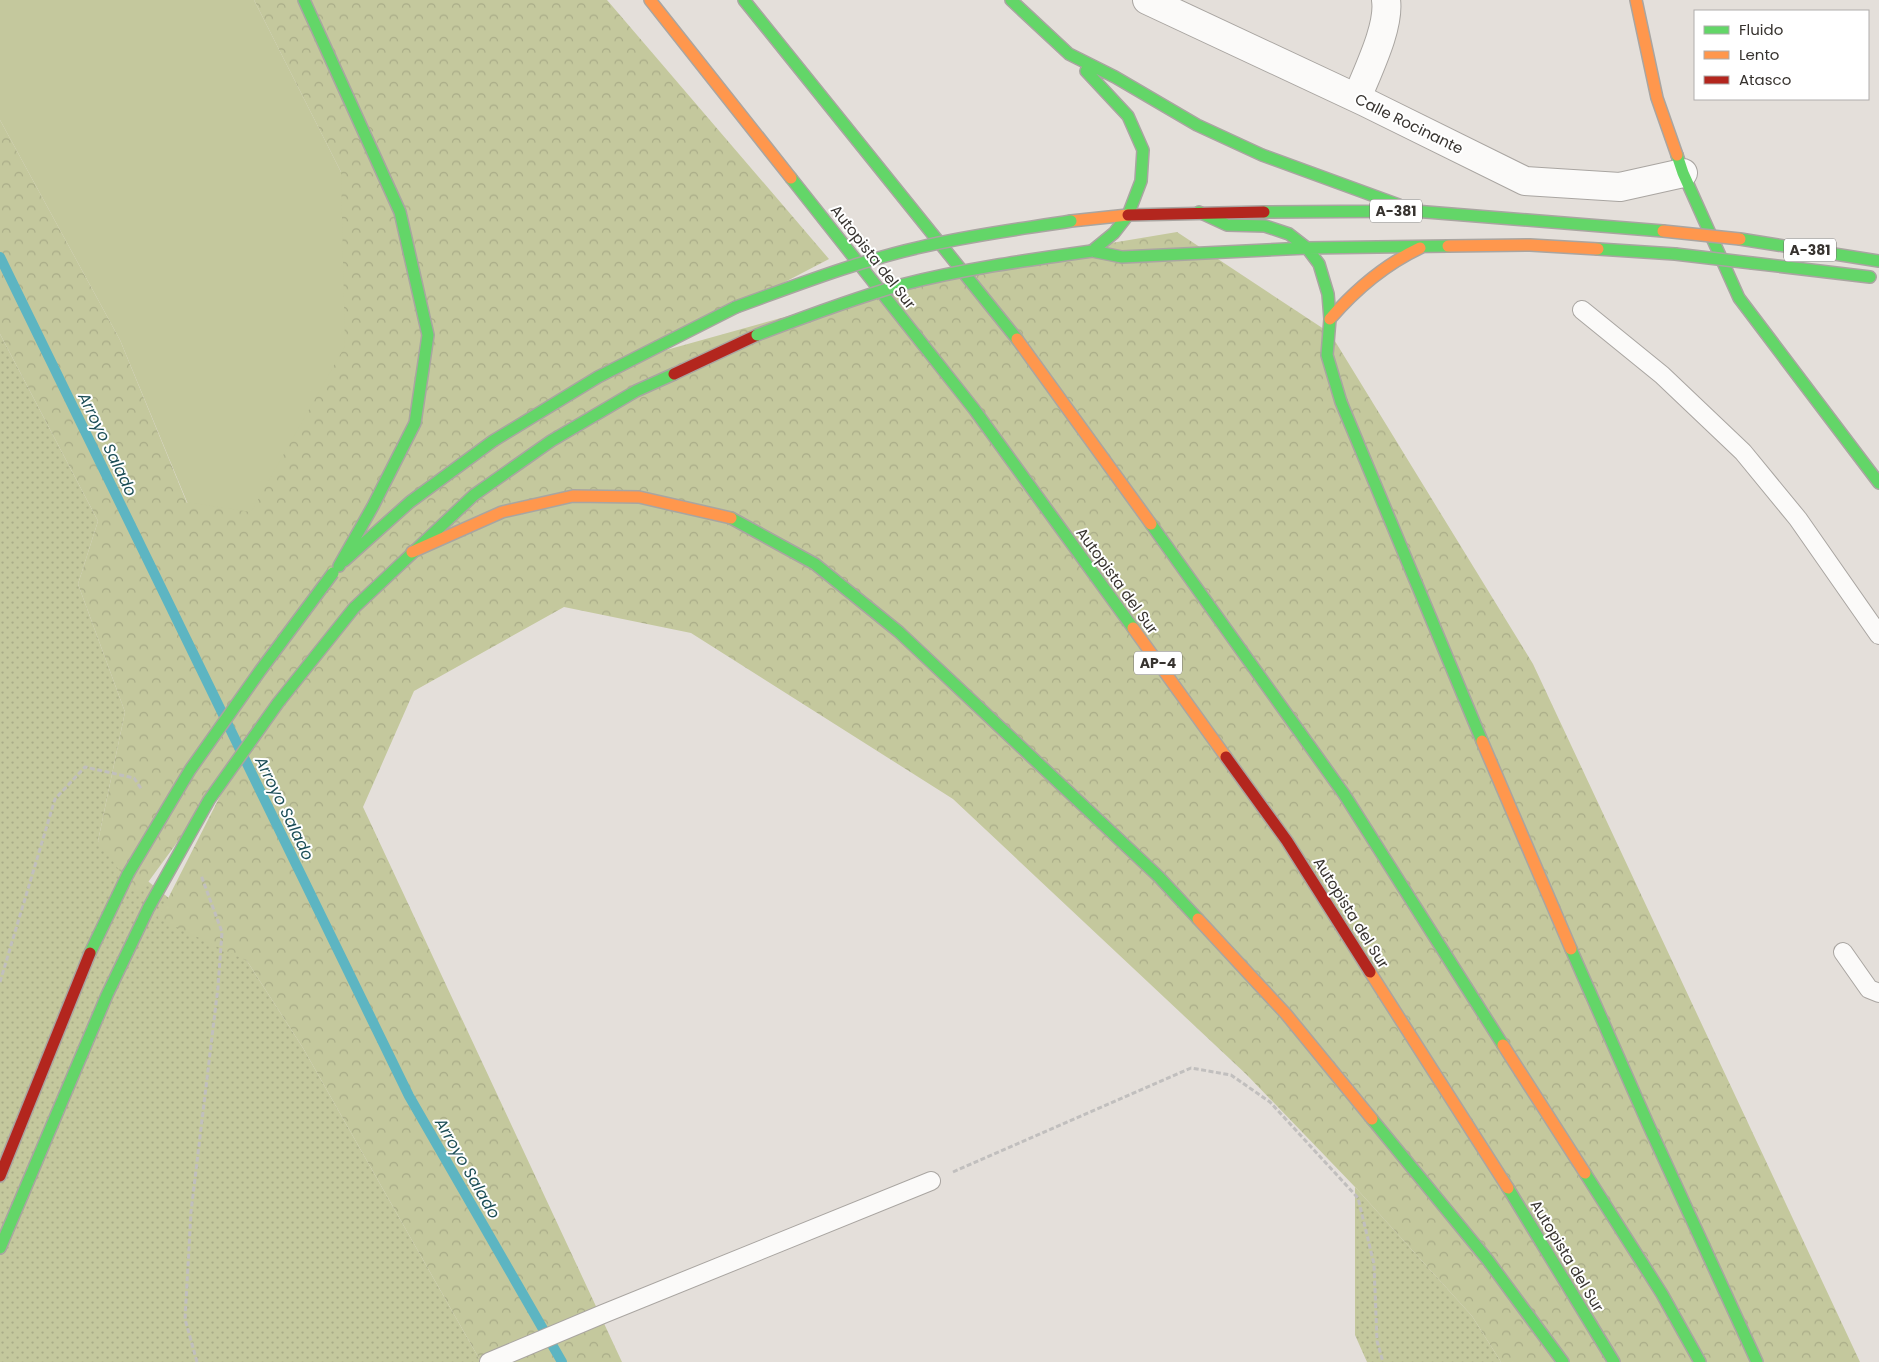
<svg xmlns="http://www.w3.org/2000/svg" width="1879" height="1362" viewBox="0 0 1879 1362" font-family="Poppins,sans-serif">
<style>
.grass{fill:url(#grass-dots)}
.forest{fill:url(#forest-crowns)}
.green{fill:#c4c89d}
.lines{fill:none;stroke-linecap:round;stroke-linejoin:round}
.stream{stroke:#5db5c2;stroke-width:10}
.lane-casing{stroke:#a9a5a1;stroke-width:20}
.street-casing{stroke:#a9a5a1;stroke-width:30}
.fast-casing{stroke:#a9a5a1;stroke-width:14}
.slow-casing{stroke:#a9a5a1;stroke-width:14}
.jam-casing{stroke:#a9a5a1;stroke-width:14}
.path{stroke:#c1bfbe;stroke-width:3;stroke-dasharray:5 2.5;stroke-linecap:butt}
.lane{stroke:#fbfaf9;stroke-width:18}
.street{stroke:#fbfaf9;stroke-width:28}
.fast{stroke:#63d668;stroke-width:11}
.slow{stroke:#ff974d;stroke-width:11}
.jam{stroke:#b3261e;stroke-width:11}
.fast-bridge-casing{stroke:#a9a5a1;stroke-width:14;stroke-linecap:butt}
.slow-bridge-casing{stroke:#a9a5a1;stroke-width:14;stroke-linecap:butt}
.fast-bridge{stroke:#63d668;stroke-width:11}
.slow-bridge{stroke:#ff974d;stroke-width:11}
.labels{text-anchor:middle;stroke-width:4;stroke-linejoin:round;paint-order:stroke}
.shield{fill:#fff;stroke:#73706d;stroke-width:1}
.shield-label{font-size:14px;font-weight:bold;fill:#37332f}
.street-label{font-size:15px;fill:#37332f;stroke:#fff}
.water-label{font-size:16px;font-style:italic;fill:#1c4e57;stroke:#fff}
</style>
<defs>
<pattern id="grass-dots" width="8" height="8" patternUnits="userSpaceOnUse" patternTransform="scale(1.25)"><rect width="8" height="8" fill="#c4c89d"/><path d="M2 2h.1M6 6h.1" fill="none" stroke="#a9ac88" stroke-width="1.8" stroke-linecap="round"/></pattern>
<pattern id="forest-crowns" width="20" height="18" patternUnits="userSpaceOnUse" patternTransform="scale(1.25)"><rect width="20" height="18" fill="#c4c89d"/><path d="M2 6a3 3 0 1 1 6 0M12 15a3 3 0 1 1 6 0" fill="none" stroke="#a9ac88"/></pattern>
</defs>
<rect width="100%" height="100%" fill="#e4dfda"/>
<path class="grass" d="M0,334l98,187 -20,63 47,128 -27,129 149,120 56,87 178,314h-481z
M1355,1187l117,129 29,46h-134l-12,-27z"/>
<path class="forest" d="M254,0h353l222,259 -188,98 315,-88 221,-37 153,101 203,331 327,698h-359l-29,-46 -117,-129 -108,-112 -294,-276 -262,-166 -127,-26 -150,84 -51,116 259,555h-141l-178,-314 -56,-87 -89,-43 83,-163 -103,141 -40,-55 27,-129 -47,-128 20,-63 -98,-187v-214l120,220 67,163 154,-331z"/>
<path class="green" d="M0,0h254l87,172 4,174 -94,166 -64,-10 -67,-162 -120,-220z"/>
<g class="lines">
<path class="stream" d="M0,257l409,839 153,266"/>
<g class="lane-casing">
<path id="lane" d="M1582,310l80,65 81,77 55,67 81,116
M1843,952l26,37 10,4
M489,1362l114,-48 328,-133"/>
</g>
<g class="street-casing">
<path id="street" d="M1147,0l218,102 160,79 95,6 63,-14
M1357,98c10,-26 33,-71 29,-98"/>
</g>
<g class="fast-casing">
<path id="fast" d="M304,0l96,212 28,123 -13,88 -42,83 -34,60
M744,0l273,339
M1011,0l58,54 46,23 82,48 65,30 137,50
M1086,71l42,45 15,34 -2,31 -13,34 -14,18 -22,18
M1677,155l6,18 56,125 140,185
M791,178l183,231 159,219
M1199,212l28,13 38,1 24,8 18,14 12,16 9,30 2,25 -3,36 14,47 141,339
M1264,212l150,-1 249,20
M1740,239l139,22
M1598,249l77,5
M1092,251l30,6 185,-9 141,-2
M1752,263l118,14
M731,518l84,46 84,68 260,245 39,42
M1151,524l193,270 159,251
M344,561l66,-59 83,-61 105,-64 138,-70
M354,608l120,-113 77,-54 85,-50 38,-17
M1571,949l77,175 109,238
M90,953l38,-79
M1372,1119l115,140 76,103
M1585,1173l77,121 38,68
M1508,1188l106,174
M0,1248l107,-253 42,-88"/>
</g>
<g class="slow-casing">
<path id="slow" d="M650,0l141,178
M1636,0l21,98 20,57
M1071,221l57,-6
M1448,246l82,-1 68,4
M1330,319c26,-30 54,-54 90,-71
M1017,339l134,185
M412,552l90,-40 71,-16 66,1 92,21
M1133,628l93,129
M1482,741l89,208
M1198,919l88,95 86,105
M1370,972l138,216
M1503,1045l82,128"/>
</g>
<g class="jam-casing">
<path id="jam" d="M1128,215l136,-3
M674,374l83,-39
M1226,757l61,84 83,131
M0,1176l90,-223"/>
</g>
<path class="path" d="M0,982l55,-183 30,-32 49,11 8,12
M953,1172l238,-104 40,7 39,27 88,96 16,66 3,77 6,21
M197,1362l-12,-43 6,-107 27,-225 4,-55 -21,-57"/>
<use href="#lane" class="lane"/>
<use href="#street" class="street"/>
<use href="#fast" class="fast"/>
<use href="#slow" class="slow"/>
<use href="#jam" class="jam"/>
<g class="fast-bridge-casing">
<path id="fast-bridge" d="M1675,254l77,9
M736,307c61,-22 122,-46 185,-60 49,-12 100,-18 150,-26
M757,335c47,-18 95,-36 144,-50 62,-16 127,-25 191,-34
M128,874l62,-104 70,-99 73,-98
M149,907l60,-107 69,-97 76,-95"/>
</g>
<g class="slow-bridge-casing">
<path id="slow-bridge" d="M1663,231l77,8"/>
</g>
<use href="#fast-bridge" class="fast-bridge"/>
<use href="#slow-bridge" class="slow-bridge"/>
</g>
<g class="labels">
<g class="shield">
<rect x="1370" y="199.5" width="52" height="23" rx="4"/>
<rect x="1784" y="238.5" width="52" height="23" rx="4"/>
<rect x="1134" y="651.5" width="48" height="23" rx="4"/>
</g>
<g class="shield-label">
<text x="1396" y="216">A-381</text>
<text x="1810" y="255">A-381</text>
<text x="1158" y="668">AP-4</text>
</g>
<g class="street-label">
<text transform="translate(1409 124) rotate(26)" y="5">Calle Rocinante</text>
<text transform="translate(873 257) rotate(52)" y="5">Autopista del Sur</text>
<text transform="translate(1117 581) rotate(54)" y="5">Autopista del Sur</text>
<text transform="translate(1351 913) rotate(58)" y="5">Autopista del Sur</text>
<text transform="translate(1567 1256) rotate(59)" y="5">Autopista del Sur</text>
</g>
<g class="water-label">
<text transform="translate(108 444) rotate(64)" y="6">Arroyo Salado</text>
<text transform="translate(285 808) rotate(64)" y="6">Arroyo Salado</text>
<text transform="translate(468 1168) rotate(60)" y="6">Arroyo Salado</text>
</g>
</g>
<rect x="1694" y="10" width="175" height="90" fill="#ffffff" stroke="#afadac"/>
<rect x="1704" y="26" width="25" height="8" fill="#63d668" stroke="#afadac"/>
<text x="1739" y="35" font-size="15" fill="#37332f">Fluido</text>
<rect x="1704" y="51" width="25" height="8" fill="#ff974d" stroke="#afadac"/>
<text x="1739" y="60" font-size="15" fill="#37332f">Lento</text>
<rect x="1704" y="76" width="25" height="8" fill="#b3261e" stroke="#afadac"/>
<text x="1739" y="85" font-size="15" fill="#37332f">Atasco</text>
</svg>
